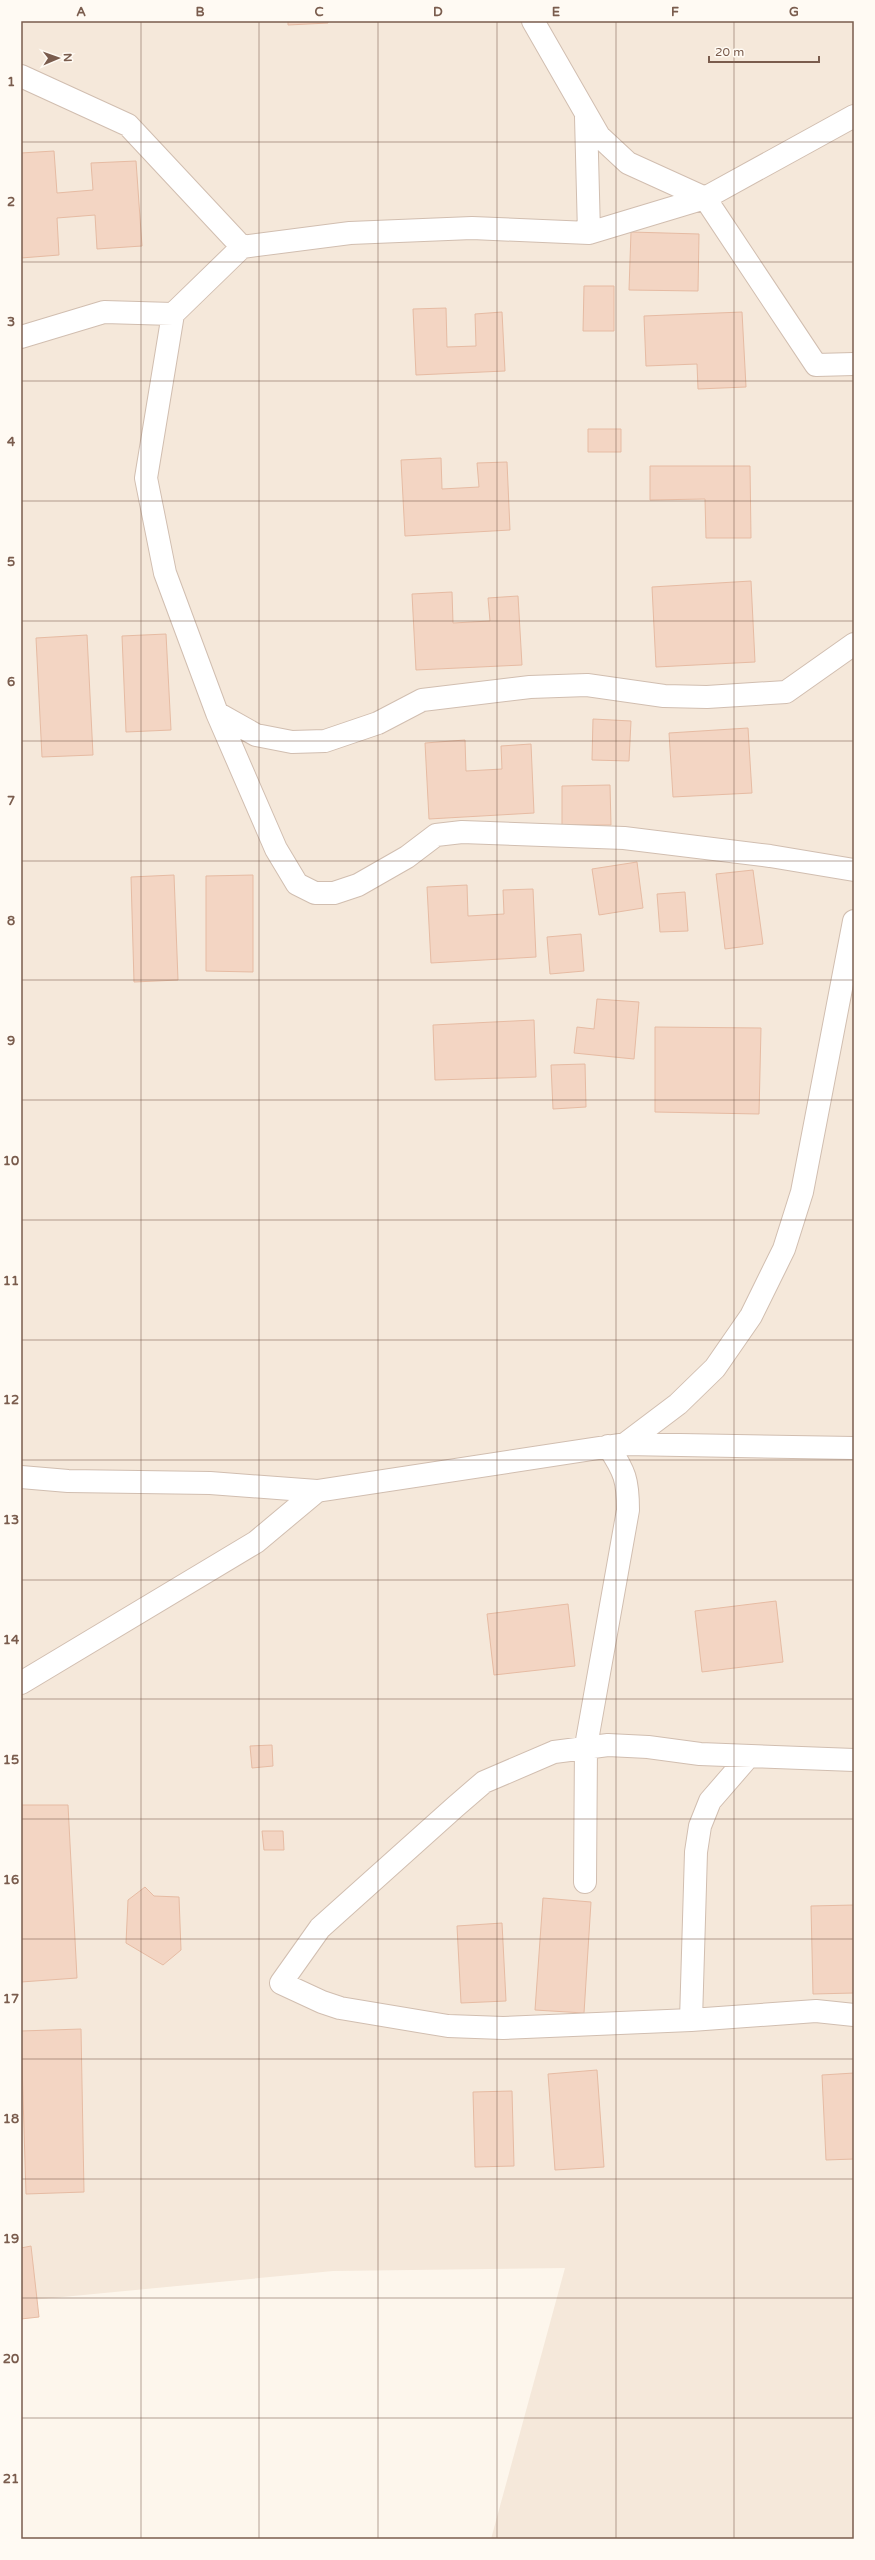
<svg xmlns="http://www.w3.org/2000/svg" width="875" height="2560" viewBox="0 0 875 2560" font-family="'Varela Round',sans-serif">
<style>
.residential{fill:#f5e8da}
.building{fill:#f3d5c3;stroke:#e6bba3}
.lines{fill:none;stroke-linecap:round;stroke-linejoin:round}
.minor-casing{stroke:#d1beb0;stroke-width:24}
.minor{stroke:#fff;stroke-width:22}
.grid{fill:none;stroke:#7a5c4d;stroke-width:1;stroke-opacity:0.55}
.neatline{fill:none;stroke:#7a5c4d;stroke-width:1.5}
.grid-label{font-size:13px;text-anchor:middle;font-weight:bold;fill:#7a5c4d}
</style>
<rect width="100%" height="100%" fill="#fdf6ec"/>
<path class="residential" d="M21,21h833v2518h-363l74,-271 -232,3 -312,30z"/>
<path class="building" d="M288,21h40v2l-40,2z
M54,151l3,42 36,-3 -2,-27 45,-2 6,85 -45,3 -2,-34 -38,3 2,37 -38,3v-105z
M631,232l68,2 -1,57 -69,-1z
M584,286h30v45h-31z
M446,308l1,39 29,-1 -1,-32 27,-2 3,59 -89,4 -3,-66z
M742,312l4,75 -48,2 -1,-25 -51,2 -2,-50z
M588,429h33v23h-33z
M441,458l1,31 37,-2 -2,-24 30,-1 3,68 -105,6 -4,-76z
M650,466h100l1,72h-45l-1,-39 -55,1z
M751,581l4,81 -99,5 -4,-80z
M452,592l1,31 37,-2 -2,-23 30,-2 4,69 -106,5 -4,-76z
M166,634l5,96 -45,2 -4,-96z
M87,635l6,120 -51,2 -6,-119z
M593,719l38,2 -2,40 -37,-1z
M748,728l4,65 -79,4 -4,-64z
M465,740l1,31 36,-2 -1,-23 30,-2 3,69 -105,6 -4,-76z
M610,785l1,40h-49v-39z
M637,862l6,46 -44,7 -7,-46z
M753,870l10,74 -38,5 -9,-75z
M174,875l4,105 -44,2 -3,-105z
M253,875v97l-47,-1v-95z
M467,885l1,31 36,-2 -1,-24 30,-1 3,68 -105,6 -4,-76z
M685,892l3,39 -28,1 -3,-38z
M581,934l3,37 -34,3 -3,-37z
M597,999l42,3 -5,57 -60,-6 3,-26 17,2z
M534,1020l2,57 -101,3 -2,-55z
M655,1027l106,1 -2,86 -104,-2z
M585,1064l1,43 -33,2 -2,-44z
M776,1601l7,61 -81,10 -7,-61z
M568,1604l7,62 -81,9 -7,-61z
M272,1745l1,21 -21,2 -2,-22z
M21,1805h47l9,173 -56,4z
M262,1831h21l1,19h-20z
M145,1887l9,9 25,1 2,53 -18,15 -37,-22 2,-43z
M543,1898l48,4 -7,111 -49,-3z
M854,1905v88l-41,1 -2,-88z
M502,1923l4,78 -45,2 -4,-77z
M81,2029l3,163 -58,2 -5,-163z
M597,2070l7,97 -49,3 -7,-96z
M854,2073v86l-28,1 -4,-85z
M512,2091l2,75 -39,1 -2,-75z
M31,2246l8,71 -18,2v-71z"/>
<g class="lines">
<g class="minor-casing">
<path id="minor" d="M533,21l66,115 29,27 77,35 111,167 38,-1
M21,76l107,49 114,122
M586,117l3,116
M173,314l-27,164 19,95 52,140 59,136 21,35 18,9h19l24,-8 49,-28 29,-22 26,-3 162,6 146,18 84,14
M21,337l83,-25 69,2 69,-67 108,-14 122,-5 117,5 116,-35 149,-82
M217,713l39,22 36,7 33,-1 53,-18 44,-23 108,-13 57,-2 77,11 43,1 79,-5 68,-48
M625,1444l53,-40 37,-36 36,-52 33,-67 18,-57 52,-271
M21,1477l47,4 142,2 107,8 308,-47 229,4
M21,1683l235,-141 61,-51
M854,1760l-154,-6 -52,-7 -40,-2 -54,7 -70,30 -29,25 -135,121 -39,55 41,19 18,6 108,18 55,2 188,-8 125,-9 38,4
M585,1882l1,-136 42,-236c0,-30 -3,-38 -20,-64
M691,2020l5,-168 4,-26 10,-25 39,-45"/>
</g>
<use href="#minor" class="minor"/>
</g>
<path class="grid" d="M141,21v2518M259,21v2518M378,21v2518M497,21v2518M616,21v2518M734,21v2518M21,142h833M21,262h833M21,381h833M21,501h833M21,621h833M21,741h833M21,861h833M21,980h833M21,1100h833M21,1220h833M21,1340h833M21,1460h833M21,1580h833M21,1699h833M21,1819h833M21,1939h833M21,2059h833M21,2179h833M21,2298h833M21,2418h833"/>
<rect width="875" height="2560" fill="none" stroke="#fffaf3" stroke-width="44"/>
<g transform="translate(58 58) rotate(88)" stroke="#fffaf3" stroke-width="3" paint-order="stroke">
<path d="M0-3L7 15L0 10L-7 15Z" fill="#7a5c4d"/>
<text y="-6" font-size="11" font-weight="bold" text-anchor="middle" fill="#7a5c4d">N</text>
</g>
<path d="M709 56v6h110v-6" fill="none" stroke="#7a5c4d" stroke-width="2"/>
<text x="715" y="56" font-size="12" fill="#7a5c4d" stroke="#fffaf3" stroke-width="3" paint-order="stroke">20 m</text>
<rect x="22" y="22" width="831" height="2516" class="neatline"/>
<g class="grid-label">
<text x="81" y="16">A</text>
<text x="200" y="16">B</text>
<text x="319" y="16">C</text>
<text x="438" y="16">D</text>
<text x="556" y="16">E</text>
<text x="675" y="16">F</text>
<text x="794" y="16">G</text>
<text x="11" y="86">1</text>
<text x="11" y="206">2</text>
<text x="11" y="326">3</text>
<text x="11" y="446">4</text>
<text x="11" y="566">5</text>
<text x="11" y="686">6</text>
<text x="11" y="805">7</text>
<text x="11" y="925">8</text>
<text x="11" y="1045">9</text>
<text x="11" y="1165">10</text>
<text x="11" y="1285">11</text>
<text x="11" y="1404">12</text>
<text x="11" y="1524">13</text>
<text x="11" y="1644">14</text>
<text x="11" y="1764">15</text>
<text x="11" y="1884">16</text>
<text x="11" y="2003">17</text>
<text x="11" y="2123">18</text>
<text x="11" y="2243">19</text>
<text x="11" y="2363">20</text>
<text x="11" y="2483">21</text>
</g>
</svg>
